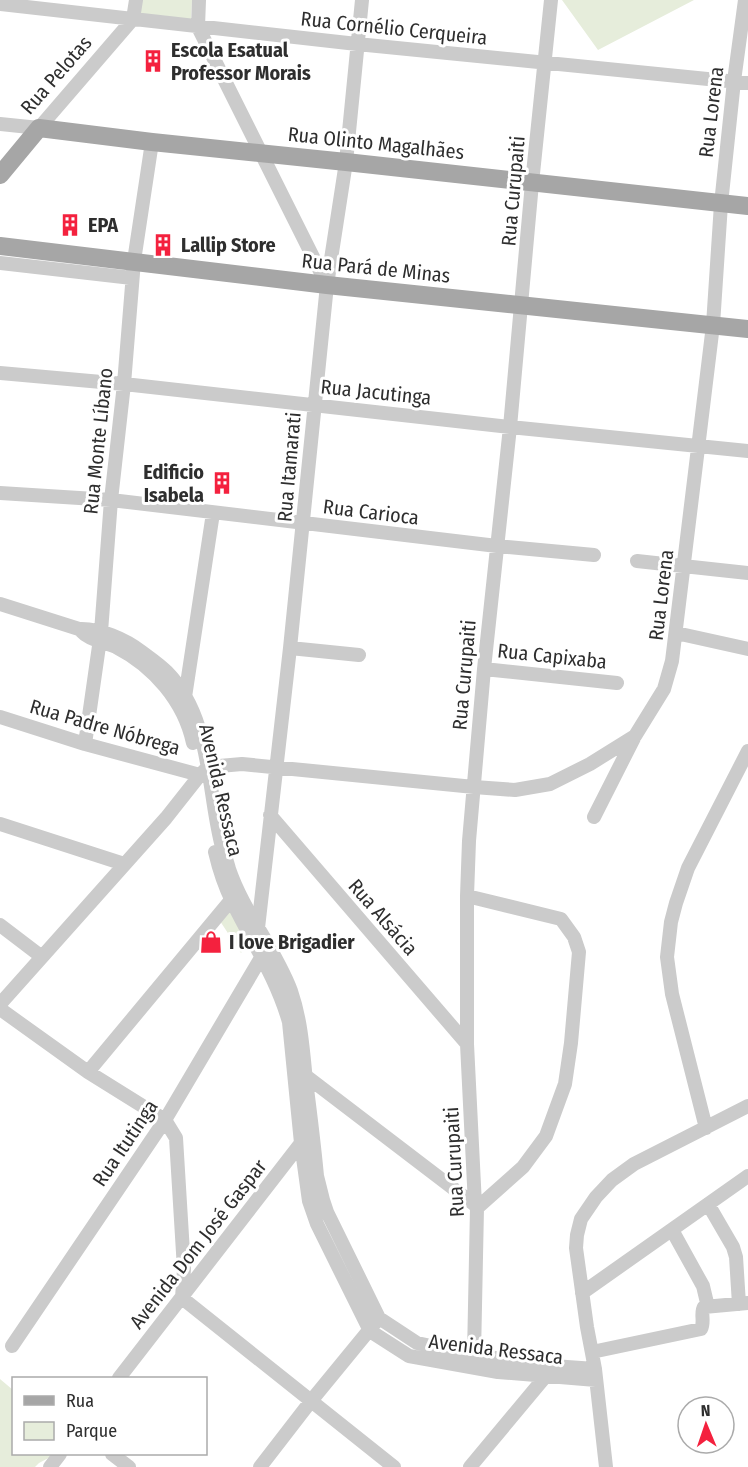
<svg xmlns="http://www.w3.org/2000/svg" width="748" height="1467" viewBox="0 0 748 1467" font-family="'Fira Sans Condensed',sans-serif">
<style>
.green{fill:#e6eddb}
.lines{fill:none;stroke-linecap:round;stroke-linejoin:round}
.minor{stroke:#cbcbcb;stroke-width:14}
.major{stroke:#a6a6a6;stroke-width:18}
.labels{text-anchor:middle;stroke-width:6;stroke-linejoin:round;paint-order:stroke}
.street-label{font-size:20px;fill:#2e2e2e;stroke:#fff}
.poi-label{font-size:20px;font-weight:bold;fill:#2e2e2e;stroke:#fff;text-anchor:start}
</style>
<rect width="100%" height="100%" fill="#fff"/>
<path class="green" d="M140,0h52l-1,22 -54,-5z
M562,0h132l-96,50z
M228,902l22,38 -9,13 -23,-35z
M0,1379l13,11 1,64h42l-17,9 -4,4h-35z"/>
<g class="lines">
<path class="minor" d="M199,0l-1,27 129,258
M0,4l357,40 391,39
M0,124l39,4 94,-109 3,-19
M0,263l132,15
M0,373l124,11 386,43 238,24
M0,493l111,7 386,46 97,9
M637,561l111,12
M0,604l79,25c21,-1 46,10 63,23 8,6 17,12 25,20 44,45 40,114 54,171 2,9 6,17 8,26 15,44 46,79 62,122 10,29 12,59 15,90 4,31 8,63 11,95l6,24 4,12 52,106 38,25 57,12 79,11 42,3
M79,629c12,13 22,11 37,18 37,19 68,54 77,96
M676,633l72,16
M290,648l69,7
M484,669l133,14
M185,697l28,-184
M0,717l85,27 115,31
M85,744l16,-112 10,-132 13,-116 10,-123 18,-119
M270,815l197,229
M594,817l40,-79
M0,824l124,40
M215,852c4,17 9,33 17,49 20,41 44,76 57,121l12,121 8,58 8,23 53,107 39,25 89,16 98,8
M467,896l94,23 13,18 5,15 -8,91 -6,41 -19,52 -23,31 -46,41
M0,925l42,32
M258,928l32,-280 37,-363 19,-123 16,-162
M0,1004l166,-186 34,-43 8,-8 34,-3 232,23 41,3 35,-6 40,-20 45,-28 29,-47 8,-28 41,-336 8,-121 13,-123 11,-81
M0,1009l88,63 77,48 11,18 8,131 -2,29 212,169
M88,1072l148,-178
M302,1076h4l169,129
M706,1128l-34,-134 -5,-37 4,-35 5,-19 12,-35 60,-117
M708,1204l25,43 3,10 3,47
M672,1230l31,56 5,21
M582,1293l166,-117
M12,1346l153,-226 97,-164
M592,1352l109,-23c4,-7 -1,-16 3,-22l44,-4
M474,1355l3,-147 -2,-3 -8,-161v-148l2,-55 15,-172 26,-242 22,-244 19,-183
M119,1378l182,-235 4,-1
M112,1454l17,13
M50,1467l10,-13
M260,1467l51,-66 64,-78
M470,1467l80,-96
M606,1467l-11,-98 -8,-42 -11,-79 1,-13 4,-16 15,-22 16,-17 22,-16 114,-58"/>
<path class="major" d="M0,175l39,-47 113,14 194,20 402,44
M0,246l327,39 421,44"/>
</g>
<defs>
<g id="building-bare" transform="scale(1.8)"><path d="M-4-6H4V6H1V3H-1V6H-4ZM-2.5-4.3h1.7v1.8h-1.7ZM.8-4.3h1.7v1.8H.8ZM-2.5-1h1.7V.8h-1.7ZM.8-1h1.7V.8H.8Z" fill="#f4213e" stroke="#fff" stroke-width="2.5" paint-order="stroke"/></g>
<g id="shop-bare" transform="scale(1.8)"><path d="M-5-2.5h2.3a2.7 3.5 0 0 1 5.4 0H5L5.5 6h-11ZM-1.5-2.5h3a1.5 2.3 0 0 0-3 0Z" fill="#f4213e" stroke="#fff" stroke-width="2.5" paint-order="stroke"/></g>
</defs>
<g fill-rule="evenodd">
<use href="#building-bare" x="153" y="61"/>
<use href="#building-bare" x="70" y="225"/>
<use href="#building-bare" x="163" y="245"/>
<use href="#building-bare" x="222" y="483"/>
<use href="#shop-bare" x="211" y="942"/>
</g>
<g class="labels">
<g class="street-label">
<text transform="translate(394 28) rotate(6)" y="7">Rua Cornélio Cerqueira</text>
<text transform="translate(56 75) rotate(-49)" y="7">Rua Pelotas</text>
<text transform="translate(711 112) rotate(-83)" y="7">Rua Lorena</text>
<text transform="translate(376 143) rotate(6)" y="7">Rua Olinto Magalhães</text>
<text transform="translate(513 191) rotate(-85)" y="7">Rua Curupaiti</text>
<text transform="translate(376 268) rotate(6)" y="7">Rua Pará de Minas</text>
<text transform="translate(376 392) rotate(6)" y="7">Rua Jacutinga</text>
<text transform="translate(98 441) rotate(-84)" y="7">Rua Monte Líbano</text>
<text transform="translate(289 467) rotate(-85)" y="7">Rua Itamarati</text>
<text transform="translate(371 512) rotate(7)" y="7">Rua Carioca</text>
<text transform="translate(661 595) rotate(-83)" y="7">Rua Lorena</text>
<text transform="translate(552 656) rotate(6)" y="7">Rua Capixaba</text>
<text transform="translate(464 675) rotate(-85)" y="7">Rua Curupaiti</text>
<text transform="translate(105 727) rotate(16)" y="7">Rua Padre Nóbrega</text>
<text transform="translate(221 790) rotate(77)" y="7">Avenida Ressaca</text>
<text transform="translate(383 917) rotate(49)" y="7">Rua Alsácia</text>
<text transform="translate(125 1143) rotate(-56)" y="7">Rua Itutinga</text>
<text transform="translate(454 1162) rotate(-93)" y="7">Rua Curupaiti</text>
<text transform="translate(198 1244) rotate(-52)" y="7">Avenida Dom José Gaspar</text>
<text transform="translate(496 1349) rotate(7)" y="7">Avenida Ressaca</text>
</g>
<g class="poi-label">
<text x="171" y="57">Escola Esatual<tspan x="171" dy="23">Professor Morais</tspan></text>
<text x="88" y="232">EPA</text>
<text x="181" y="252">Lallip Store</text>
<text x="204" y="479" text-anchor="end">Edificio<tspan x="204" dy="23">Isabela</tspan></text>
<text x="229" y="949">I love Brigadier</text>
</g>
</g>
<rect x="12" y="1377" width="195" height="78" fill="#ffffff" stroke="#ababab" stroke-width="1.5"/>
<rect x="24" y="1396" width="30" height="9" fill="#a6a6a6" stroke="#ababab" stroke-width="1.5"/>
<text x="66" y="1407" font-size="18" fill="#2e2e2e">Rua</text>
<rect x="24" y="1422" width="30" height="18" fill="#e6eddb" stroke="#ababab" stroke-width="1.5"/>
<text x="66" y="1437" font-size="18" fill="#2e2e2e">Parque</text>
<g transform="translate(706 1425) rotate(358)"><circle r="28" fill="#ffffff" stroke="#ababab" stroke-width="1.5"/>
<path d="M0-4.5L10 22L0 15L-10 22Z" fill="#f4213e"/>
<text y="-9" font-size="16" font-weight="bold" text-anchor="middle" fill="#2e2e2e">N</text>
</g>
</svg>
